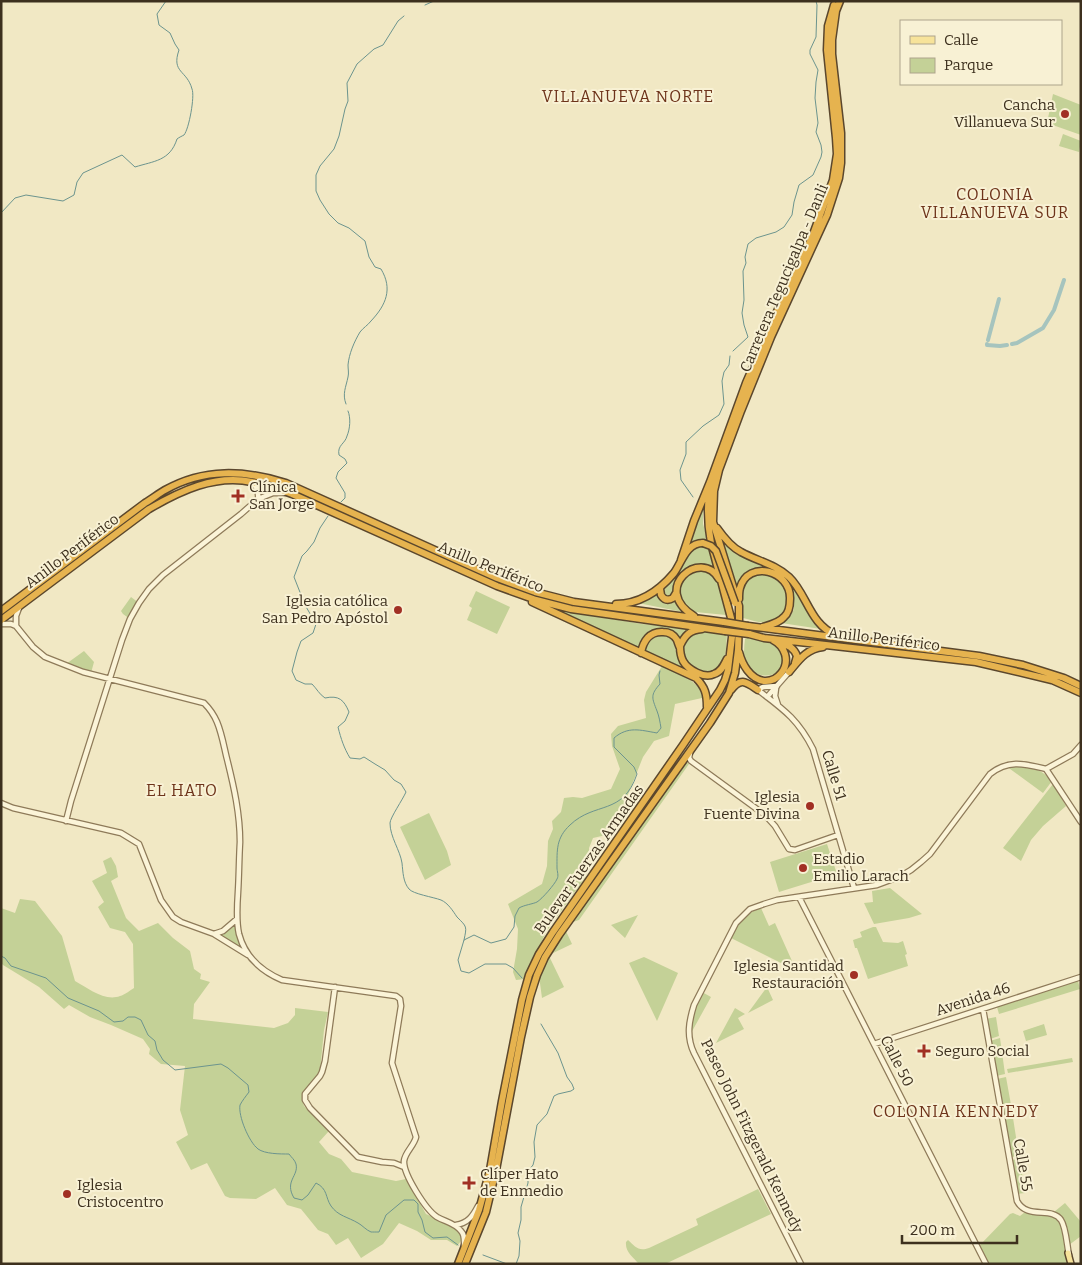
<svg xmlns="http://www.w3.org/2000/svg" width="1082" height="1265" viewBox="0 0 1082 1265" font-family="Bitter,serif">
<style>
.green{fill:#c4d197}
.lines{fill:none;stroke-linecap:round;stroke-linejoin:round}
.stream{stroke:#6c948e;stroke-width:1}
.canal{stroke:#a6c4be;stroke-width:4}
.minor-casing{stroke:#8e7a59;stroke-width:7}
.major-casing{stroke:#5b472d;stroke-width:8}
.highway-casing{stroke:#5b472d;stroke-width:9}
.minor{stroke:#fbf4d8;stroke-width:4.5}
.major{stroke:#f7e39a;stroke-width:5}
.highway{stroke:#e6b34f;stroke-width:6}
.highway-bridge-casing{stroke:#5b472d;stroke-width:9;stroke-linecap:butt}
.highway-bridge{stroke:#e6b34f;stroke-width:6}
.poi-dot{fill:#a13024;stroke:#f8f1d4;stroke-width:2}
.labels{text-anchor:middle;stroke-width:4;stroke-linejoin:round;paint-order:stroke}
.poi-label{font-size:15px;fill:#3d301e;stroke:#f8f1d4;text-anchor:start}
.street-label{font-size:15px;fill:#3d301e;stroke:#f8f1d4}
.neighbourhood-label{font-size:16px;letter-spacing:1px;fill:#6d331a;stroke:#f8f1d4}
</style>
<rect width="100%" height="100%" fill="#f1e8c4"/>
<path class="green" d="M1053,94l28,11v30l-34,-12z
M1063,134l18,7 -2,11 -20,-6z
M704,499l2,3 -3,11v11l5,17c-10,-3 -16,0 -22,7z
M720,536c19,11 56,28 68,45 13,16 20,34 33,48l-40,-6c3,-2 7,-4 9,-7 4,-4 4,-9 4,-14 1,-25 -33,-47 -52,-26 -2,3 -4,7 -6,10z
M697,545l12,1 10,29c-17,-6 -34,-16 -44,6 -1,4 -1,8 -2,12l-5,3 -2,-1 -2,-5 1,-3 16,-18 6,-14z
M697,570c24,1 25,23 31,42l-2,3 -31,-3 -7,-3 -9,-12c1,-16 3,-20 18,-27z
M762,573c5,1 11,3 15,6 17,10 13,39 -7,43 -8,2 -19,-2 -27,-4l-1,-29 8,-13z
M476,591l34,16 -13,27 -30,-14 5,-12 -3,-2z
M658,593c1,13 10,8 18,4l2,9 5,6 -40,-8h-13z
M131,597l8,6 -9,16 -7,-5 -2,-3z
M554,609l88,15 51,4 -10,5 -4,9c-5,-4 -11,-9 -17,-12 -11,-5 -21,7 -24,17z
M701,631l26,4c-1,11 0,25 -9,33 -11,11 -34,-2 -36,-16 0,-4 2,-7 4,-11 2,-3 2,-4 5,-6 3,-2 7,-3 10,-4z
M663,635c12,4 11,10 14,20 2,5 6,10 9,14l-41,-18c1,-10 8,-15 18,-16z
M749,637l25,6 7,5 3,15c0,1 -3,6 -4,7 -10,10 -29,6 -34,-7 -3,-7 -2,-16 -1,-24z
M84,651l10,11 -3,11 -25,-9z
M662,666c14,7 40,15 40,32l-27,6 -6,32 -15,5 -11,16 -25,63 -12,15 -13,3 -4,10v18l-4,12 -39,54 -21,47 -9,1 -3,-8 4,-23 1,-20 -10,-25 34,-20 5,-18 1,-25 5,-12 -1,-8 9,-9 3,-14 9,-1 9,1 29,-9 9,-20 -8,-23 -1,-12 7,-8 28,-8 -2,-18 2,-8z
M685,761l4,3 -110,156 -9,3z
M1014,764c18,4 25,3 38,17l-9,12 -37,-27z
M1053,784l13,22 -23,20 -12,14 -10,21 -18,-13z
M429,813l18,38 4,14 -26,15 -25,-53z
M827,844l10,30 -58,18 -9,-30z
M111,857l5,9 2,11 -7,4 15,37 13,13 19,-8 15,15 17,13 4,18 7,5 -1,5 10,3 -16,22 -1,15 81,9 14,-5 7,-8v-7l33,4 -4,18 -4,41 -4,7 -13,14 -1,7 2,7 25,25 -10,11 10,12 12,5 11,13 44,9 10,-2 20,35 29,13 6,7v7l-4,5 -10,-6h-16l-14,-9 -18,-8 -16,21 -22,14 -13,-20 -12,7 -8,-11 -10,-4 -17,-21 -14,-4 -12,-17 -19,11 -26,-1 -5,-2 -18,-33 -16,7 -15,-28 12,-7 -8,-25 5,-44 -24,-2 -12,-10 1,-5 -7,-10 -32,-14 -21,-8 -21,-12 -5,4 -25,-22 -36,-22 -2,-2v-55l14,5 5,-14 15,2 27,35 13,45c13,7 30,21 45,15 5,-1 10,-6 14,-8l-1,-44 -8,-12 -15,-4 -12,-21 6,-5 -12,-21 15,-8 -4,-12z
M890,888l32,26 -13,4 -35,6 -10,-21 9,-1 -1,-11z
M761,908l8,18 6,-3 17,38 -5,5 -56,-28c8,-15 14,-25 30,-30z
M638,915l-13,23 -14,-13z
M236,923l5,26 -21,-13z
M873,927h3l7,15 15,1 5,-2 4,13 -2,1 3,11 -40,13 -11,-31h-2l-2,-8 9,-3 -2,-5z
M565,929l7,15 -21,10z
M549,956l15,31 -22,11 -3,-22z
M644,957l34,16 -21,48 -28,-58z
M1078,981l2,8 -81,25 -2,-7z
M767,987l6,13 -25,13z
M702,992l9,5 -21,38c-1,-15 6,-30 12,-43z
M735,1008l10,6 -7,4 6,11 -28,14z
M996,1017l3,19 -9,3 -4,-20z
M1044,1024l3,11 -21,6 -3,-10z
M1000,1038l5,36 -9,2 -6,-35z
M1072,1058l1,4 -65,11 -1,-4z
M1006,1077l7,39 -9,2 -7,-39z
M1013,1118l6,38 -8,1 -6,-37z
M1020,1159l5,34 -9,1 -5,-34z
M758,1189l13,25 -106,50h-26c-6,-7 -14,-12 -13,-22l2,-2c7,6 10,12 21,8l49,-23 -2,-6z
M1065,1203l16,19v14l-12,9c-1,-14 0,-26 -15,-33z
M1025,1212c9,3 18,2 27,4 13,3 14,36 16,48h-79l-10,-18 31,-32 3,-1 7,3z"/>
<g class="lines">
<path class="stream" d="M425,5l9,-4
M1,213l14,-15 11,-3 37,6 11,-6 3,-13 6,-9 39,-18 13,12c19,-6 35,-6 42,-28 1,-1 5,-3 7,-4 5,-6 11,-39 8,-46 -5,-19 -21,-16 -13,-39l-4,-6 -5,-11 -11,-8 -2,-11 9,-13
M733,351l15,-14 -4,-12 -2,-12 2,-13 -1,-29 3,-8 -1,-6 3,-13 8,-6 20,-6 8,-5 8,-12 2,-13 5,-17 14,-10 8,-18 1,-5 -1,-7 -5,-13 2,-9 -3,-25 1,-16 2,-12 -8,-16v-4l6,-13 1,-32 -1,-4
M346,404c-4,-10 0,-17 2,-27 1,-4 0,-8 0,-12 1,-11 6,-23 12,-33 3,-4 8,-7 11,-11 15,-16 22,-32 10,-52l-6,-2 -6,-10 -4,-16 -16,-13 -11,-5 -9,-9 -9,-14 -4,-9v-16l4,-9 14,-17 5,-13 6,-27 3,-8 -1,-18 10,-19 17,-15 9,-4 15,-24 6,-5
M693,497l-12,-17 -1,-10 6,-16v-12l17,-16 16,-11 5,-11 -2,-23 2,-9 5,-7 1,-9
M341,502l4,-4v-5l-9,-15 2,-6 9,-9 -2,-4 -6,-4c-2,-10 6,-11 8,-19 3,-7 4,-18 1,-25
M328,516l-8,12 -6,14 -7,9 -5,5 -8,21 11,28 11,19 -3,9 -12,8 -4,11 -5,19 4,9 9,4h7c5,5 7,10 13,14 14,-3 19,2 24,14l-4,9 -7,6c3,12 6,21 12,31l10,1 4,-2 11,7 10,6 9,10 7,4 5,8c-3,7 -16,26 -16,31 0,14 10,27 12,40 1,9 1,19 7,26 4,5 24,8 32,11 7,3 12,11 16,17 10,10 10,9 7,23
M1,956l4,2 6,8 35,12 22,20 31,13 15,11 9,-1 5,-4h7l6,3 7,15 7,6 2,9 6,10 12,10 46,-6 7,4 20,17 1,7c-3,4 -7,9 -9,13 -2,11 9,37 18,44 7,5 22,5 31,5 2,3 6,6 7,10 3,12 -12,17 -2,34l8,2 6,-5 8,-12c12,6 9,14 15,23 7,10 17,11 27,17 4,2 8,7 13,9 2,0 5,0 8,0l7,-17 18,-15h10l4,4v8l4,8 3,12 8,6 14,-1 11,8
M522,978l-9,-10 -7,-4h-21l-16,9 -8,-2 -3,-11 6,-20 10,-5 17,8 15,-4 8,-12 1,-11 4,-8c5,-3 14,-4 18,-6 5,-3 18,-18 20,-23 2,-3 0,-8 0,-11 0,-18 -1,-30 13,-43 25,-24 53,-9 67,-51l-3,-7 -20,-20v-9c14,-12 26,-8 43,-5l4,-5c-1,-6 -2,-12 -4,-17 -5,-13 -7,-16 3,-27l-1,-9 1,-4
M483,1255l24,9
M516,1264l3,-8 1,-15 -2,-8 3,-13v-13l7,-24v-12l5,-6 2,-8 -1,-15 3,-17 10,-11 7,-18 4,-2 13,-3 3,-2 -2,-5 -5,-7 -9,-24 -17,-29"/>
<path class="canal" d="M988,340l11,-41
M987,344v1l13,1 7,-1
M1012,344l5,-1 26,-15 11,-18 10,-30"/>
<g class="minor-casing">
<path id="minor" d="M252,482c5,5 7,10 6,17
M19,608l-3,8v10l17,21 12,10 38,15 121,31c6,6 10,12 13,19 5,12 7,25 10,37 7,28 13,55 13,83 -1,17 -1,34 -2,50 -1,14 -2,29 1,42 6,23 22,37 43,46l114,16 4,3 1,7 -9,57 24,74c-2,9 -11,15 -12,24 -1,13 22,49 33,56 9,5 18,6 24,14 4,4 3,9 3,15
M1,624h10l5,2
M776,688l-1,8 3,9
M758,690c25,19 40,29 55,59l41,139
M758,690l5,-3 14,-1
M767,697l22,-25
M690,753l-1,5 2,3 74,54 10,11 14,23 6,1 43,-15
M1046,769l27,-15 8,-9
M1,803l12,5 108,25 18,11 22,56 12,17 8,5 33,12 34,21
M66,821l5,-20 51,-161 8,-21 9,-16 10,-14 14,-14 78,-61 17,-15 15,-6h11
M799,897l187,367
M214,934l9,-3 14,-12
M335,987l-10,74 -3,11 -2,4 -15,18v6l5,8 48,49 24,5 12,1 10,4
M983,1009l34,192c10,19 35,5 44,19 5,7 6,26 8,35
M874,1044l207,-67
M456,1225c12,-2 17,-9 22,-19
M801,1264l-107,-211c-8,-17 -5,-32 0,-48l42,-82 14,-14 14,-5 13,-4 100,-15 24,-9 10,-6 10,-8 9,-8 60,-80c19,-15 35,-10 56,-5l35,53"/>
</g>
<g class="major-casing">
<path id="major" d="M1068,1253l3,11"/>
</g>
<g class="highway-casing">
<path id="highway" d="M717,528c7,10 14,19 24,24 16,9 34,12 48,25 18,17 21,48 47,58
M681,560l13,-39 16,-39 36,-99 33,-76 33,-70 21,-57 4,-26 -1,-16 -9,-88 1,-24 6,-21
M661,586l-1,3 1,6c3,5 7,6 12,3l3,-5
M739,599c0,-3 0,-8 1,-11 8,-29 51,-18 50,11 0,6 -1,14 -6,18 -5,6 -14,8 -21,10
M532,602l164,76c9,9 11,16 11,29
M616,604c24,0 43,-13 58,-31 8,-11 12,-30 29,-30
M1,611l144,-108c7,-4 13,-9 20,-13 39,-22 79,-20 121,-7l211,95 38,14 39,10 150,20
M694,616c-44,-27 7,-69 25,-37
M1,620l148,-111c31,-18 66,-35 103,-27 14,2 27,7 40,12l205,92 39,14 35,9 154,22
M748,626l231,30 44,9 41,13 17,8
M702,629c-12,1 -17,6 -22,17 0,5 1,11 3,15 5,9 22,18 31,13 7,-2 10,-9 13,-15
M749,634l15,4 212,24 76,18 29,13
M778,642c9,3 15,4 19,14l-2,7
M739,652c3,12 11,27 25,29 14,1 25,-13 21,-27 -2,-6 -6,-11 -12,-14
M641,653c2,-12 9,-22 22,-21 6,0 11,3 14,8 1,3 2,6 3,8
M789,672c10,-12 17,-23 34,-25
M731,690c10,-13 15,-8 27,0
M458,1264l21,-54 11,-40 12,-69 20,-101 7,-25 10,-21 14,-22 130,-187 37,-55 5,-10 3,-10 4,-33 -1,-19 -20,-75c-4,-21 -4,-40 -1,-61
M465,1264l21,-52 10,-42 25,-133 9,-40 7,-22 8,-18 14,-22 151,-212 19,-30 6,-20 3,-23 1,-31v-13l-26,-84 1,-31 5,-21 22,-59 30,-74 56,-122 12,-37 2,-15v-30l-9,-79v-14l4,-29 4,-10"/>
</g>
<use href="#minor" class="minor"/>
<use href="#major" class="major"/>
<use href="#highway" class="highway"/>
<g class="highway-bridge-casing">
<path id="highway-bridge" d="M703,543l8,3 5,5 19,52
M724,622l24,4
M725,631l24,3"/>
</g>
<use href="#highway-bridge" class="highway-bridge"/>
</g>
<g class="poi-dot">
<circle cx="1065" cy="114" r="5"/>
<path d="M235.5 488.5h5v5h5v5h-5v5h-5v-5h-5v-5h5z"/>
<circle cx="398" cy="610" r="5"/>
<circle cx="810" cy="806" r="5"/>
<circle cx="803" cy="868" r="5"/>
<circle cx="854" cy="975" r="5"/>
<path d="M921.5 1043.5h5v5h5v5h-5v5h-5v-5h-5v-5h5z"/>
<path d="M466.5 1175.5h5v5h5v5h-5v5h-5v-5h-5v-5h5z"/>
<circle cx="67" cy="1194" r="5"/>
</g>
<g class="labels">
<g class="poi-label">
<text x="1055" y="110" text-anchor="end">Cancha<tspan x="1055" dy="17">Villanueva Sur</tspan></text>
<text x="249" y="492">Clínica<tspan x="249" dy="17">San Jorge</tspan></text>
<text x="388" y="606" text-anchor="end">Iglesia católica<tspan x="388" dy="17">San Pedro Apóstol</tspan></text>
<text x="800" y="802" text-anchor="end">Iglesia<tspan x="800" dy="17">Fuente Divina</tspan></text>
<text x="813" y="864">Estadio<tspan x="813" dy="17">Emilio Larach</tspan></text>
<text x="844" y="971" text-anchor="end">Iglesia Santidad<tspan x="844" dy="17">Restauración</tspan></text>
<text x="935" y="1056">Seguro Social</text>
<text x="480" y="1179">Clíper Hato<tspan x="480" dy="17">de Enmedio</tspan></text>
<text x="77" y="1190">Iglesia<tspan x="77" dy="17">Cristocentro</tspan></text>
</g>
<g class="street-label">
<text transform="translate(784 278) rotate(-67)" y="5">Carretera Tegucigalpa - Danli</text>
<text transform="translate(72 551) rotate(-37)" y="5">Anillo Periférico</text>
<text transform="translate(491 567) rotate(22)" y="5">Anillo Periférico</text>
<text transform="translate(884 639) rotate(7)" y="5">Anillo Periférico</text>
<text transform="translate(834 775) rotate(73)" y="5">Calle 51</text>
<text transform="translate(589 859) rotate(-55)" y="5">Bulevar Fuerzas Armadas</text>
<text transform="translate(973 999) rotate(-18)" y="5">Avenida 46</text>
<text transform="translate(897 1061) rotate(63)" y="5">Calle 50</text>
<text transform="translate(752 1136) rotate(64)" y="5">Paseo John Fitzgerald Kennedy</text>
<text transform="translate(1023 1165) rotate(80)" y="5">Calle 55</text>
</g>
<g class="neighbourhood-label">
<text x="628" y="102">VILLANUEVA NORTE</text>
<text x="995" y="200">COLONIA<tspan x="995" dy="18">VILLANUEVA SUR</tspan></text>
<text x="182" y="796">EL HATO</text>
<text x="956" y="1117">COLONIA KENNEDY</text>
</g>
</g>
<rect width="1082" height="1265" fill="none" stroke="#3d301e" stroke-width="5"/>
<rect x="900" y="20" width="162" height="65" fill="#f8f1d4" stroke="#ada48b"/>
<rect x="910" y="36" width="25" height="8" fill="#f7e39a" stroke="#ada48b"/>
<text x="944" y="45" font-size="15" fill="#3d301e">Calle</text>
<rect x="910" y="58" width="25" height="15" fill="#c4d197" stroke="#ada48b"/>
<text x="944" y="70" font-size="15" fill="#3d301e">Parque</text>
<path d="M902 1235v8h115v-8" fill="none" stroke="#3d301e" stroke-width="2.5"/>
<text x="910" y="1235" font-size="15" fill="#3d301e" stroke="#f8f1d4" stroke-width="4" paint-order="stroke">200 m</text>
</svg>
